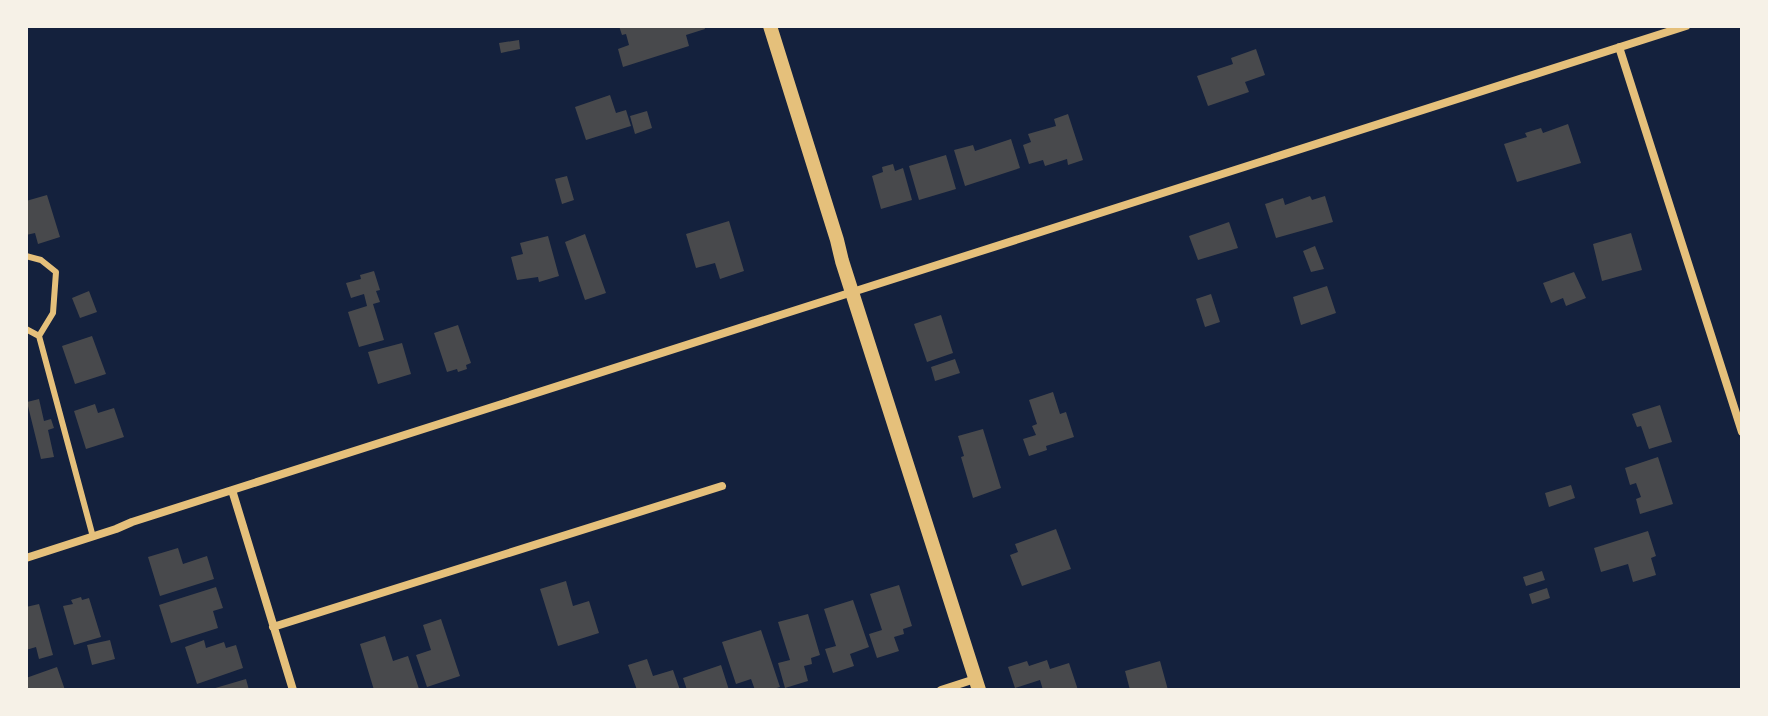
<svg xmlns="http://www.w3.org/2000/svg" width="1768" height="716" viewBox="0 0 1768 716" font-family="Overpass,sans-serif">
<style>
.building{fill:#48494c}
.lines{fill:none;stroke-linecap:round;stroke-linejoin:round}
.service{stroke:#e5c07b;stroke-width:6}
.minor{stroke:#e5c07b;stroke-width:8}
.tertiary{stroke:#e5c07b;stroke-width:14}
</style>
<rect width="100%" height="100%" fill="#14213d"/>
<path class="building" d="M619,26h85l1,3 -19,6 3,11 -66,21 -5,-18 11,-4 -3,-11 -4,1z
M519,40l1,9 -19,4 -2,-10z
M1256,49l9,26 -20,7 4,10 -41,14 -11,-30 36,-12 -2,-6z
M610,95l6,18 10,-3 5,16 -45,14 -11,-33z
M647,111l5,17 -17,6 -5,-18z
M1068,114l15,46 -15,5 -1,-6 -22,7 -2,-6 -14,4 -6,-19 8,-3 -3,-8 28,-8 -2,-7z
M1568,124l13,39 -64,19 -13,-38 23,-7 -2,-4 16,-5 2,5z
M1011,139l9,29 -55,18 -11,-36 19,-5 2,6z
M946,155l10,34 -37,11 -10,-34z
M893,164l2,7 8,-3 9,32 -31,9 -9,-33 11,-4 -1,-5z
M567,176l7,24 -12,4 -7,-25z
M47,195l13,42 -22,7 -3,-11 -9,2v-34z
M1310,196l2,4 13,-4 8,26 -57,16 -11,-34 18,-6 2,7z
M729,221l15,50 -24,8 -5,-16 -19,5 -10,-34z
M1229,222l9,26 -40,12 -9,-24z
M1631,233l11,37 -40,11 -9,-37z
M585,234l21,59 -21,7 -20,-58z
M548,236l11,40 -20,6 -1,-5 -21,3 -6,-23 12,-3 -3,-11z
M1315,246l9,23 -13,3 -8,-21z
M374,271l6,19 -4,1 4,11 -7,2 11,36 -25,7 -11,-35 19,-6 -3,-12 -13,4 -5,-15 15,-4 -1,-4z
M1574,272l12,26 -20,8 -3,-8 -12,5 -8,-20z
M1327,286l9,27 -35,12 -8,-28z
M89,291l8,21 -17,6 -8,-20z
M1211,294l9,28 -15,5 -9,-28z
M941,315l12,38 -26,9 -13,-38z
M458,325l13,38 -5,2 1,4 -9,3 -1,-3 -10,3 -13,-39z
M92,336l14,38 -31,10 -13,-38z
M402,343l9,31 -33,10 -10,-32z
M955,359l5,14 -25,8 -4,-14z
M1053,392l7,22 6,-2 8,25 -28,9 1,4 -18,6 -6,-17 13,-4 -4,-9 5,-2 -8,-24z
M39,399l5,22 7,-2 3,9 -6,2 6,27 -13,2 -14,-57z
M95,404l3,9 16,-5 10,29 -38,12 -12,-38z
M1660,405l12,37 -23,7 -8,-23 -4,1 -5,-13z
M983,429l18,59 -28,10 -12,-41 3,-1 -6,-20z
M1658,457l15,47 -33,10 -4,-15 5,-2 -5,-14 -6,2 -5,-17z
M1571,485l4,13 -26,9 -4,-14z
M1056,529l15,40 -49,17 -12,-31 8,-3 -3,-8z
M1648,531l8,25 -5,2 5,17 -23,7 -5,-18 -27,8 -7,-24z
M178,548l5,16 24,-8 7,23 -54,17 -12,-39z
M1542,571l3,9 -19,6 -3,-9z
M566,581l7,25 16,-5 10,32 -41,13 -18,-57z
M899,585l13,41 -9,3 1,5 -10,3 5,14 -22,7 -8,-24 13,-4 -12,-36z
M216,587l7,21 -10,3 5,17 -47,15 -12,-38z
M1547,588l3,10 -18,6 -3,-10z
M81,597l1,3 7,-2 12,39 -27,8 -11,-39 10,-2 -2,-4z
M853,600l16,47 -19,7 4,12 -21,7 -8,-24 11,-3 -12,-37z
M39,604l14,51 -14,4 -3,-12 -10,3v-43z
M808,614l12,41 -9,3 1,6 -8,2 4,15 -23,7 -7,-25 12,-3 -12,-38z
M441,619l19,57 -33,11 -11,-32 15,-5 -8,-25z
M761,630l19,57 -10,3h-15l-4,-11 -15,5 -14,-42z
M385,636l8,25 15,-5 11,33 -45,1 -14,-46z
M110,640l5,19 -23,6 -5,-20z
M204,640l2,8 18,-6 2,6 10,-3 7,23 -46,16 -12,-37z
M647,659l6,17 20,-6 7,20h-43l-9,-25z
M1047,660l3,9 19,-6 9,27h-35l-3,-10 -25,8 -7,-21 19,-6 2,5z
M1160,661l8,29h-38l-5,-19z
M721,665l8,25h-42l-4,-12z
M57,667l8,23h-39v-12z
M246,679l3,11h-37v-1z"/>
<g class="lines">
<path class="service" d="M26,256l15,4 15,12 -3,41 -14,23
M26,329l13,7 54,201"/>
<path class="minor" d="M1619,47l123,385
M232,490l61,200
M26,558l90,-29 16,-7 1554,-496
M273,627l449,-141
M941,690l34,-11"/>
<path class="tertiary" d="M770,26l67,214 5,21 137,429"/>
</g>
<rect width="1768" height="716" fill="none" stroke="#f6f1e7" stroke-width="56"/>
</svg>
